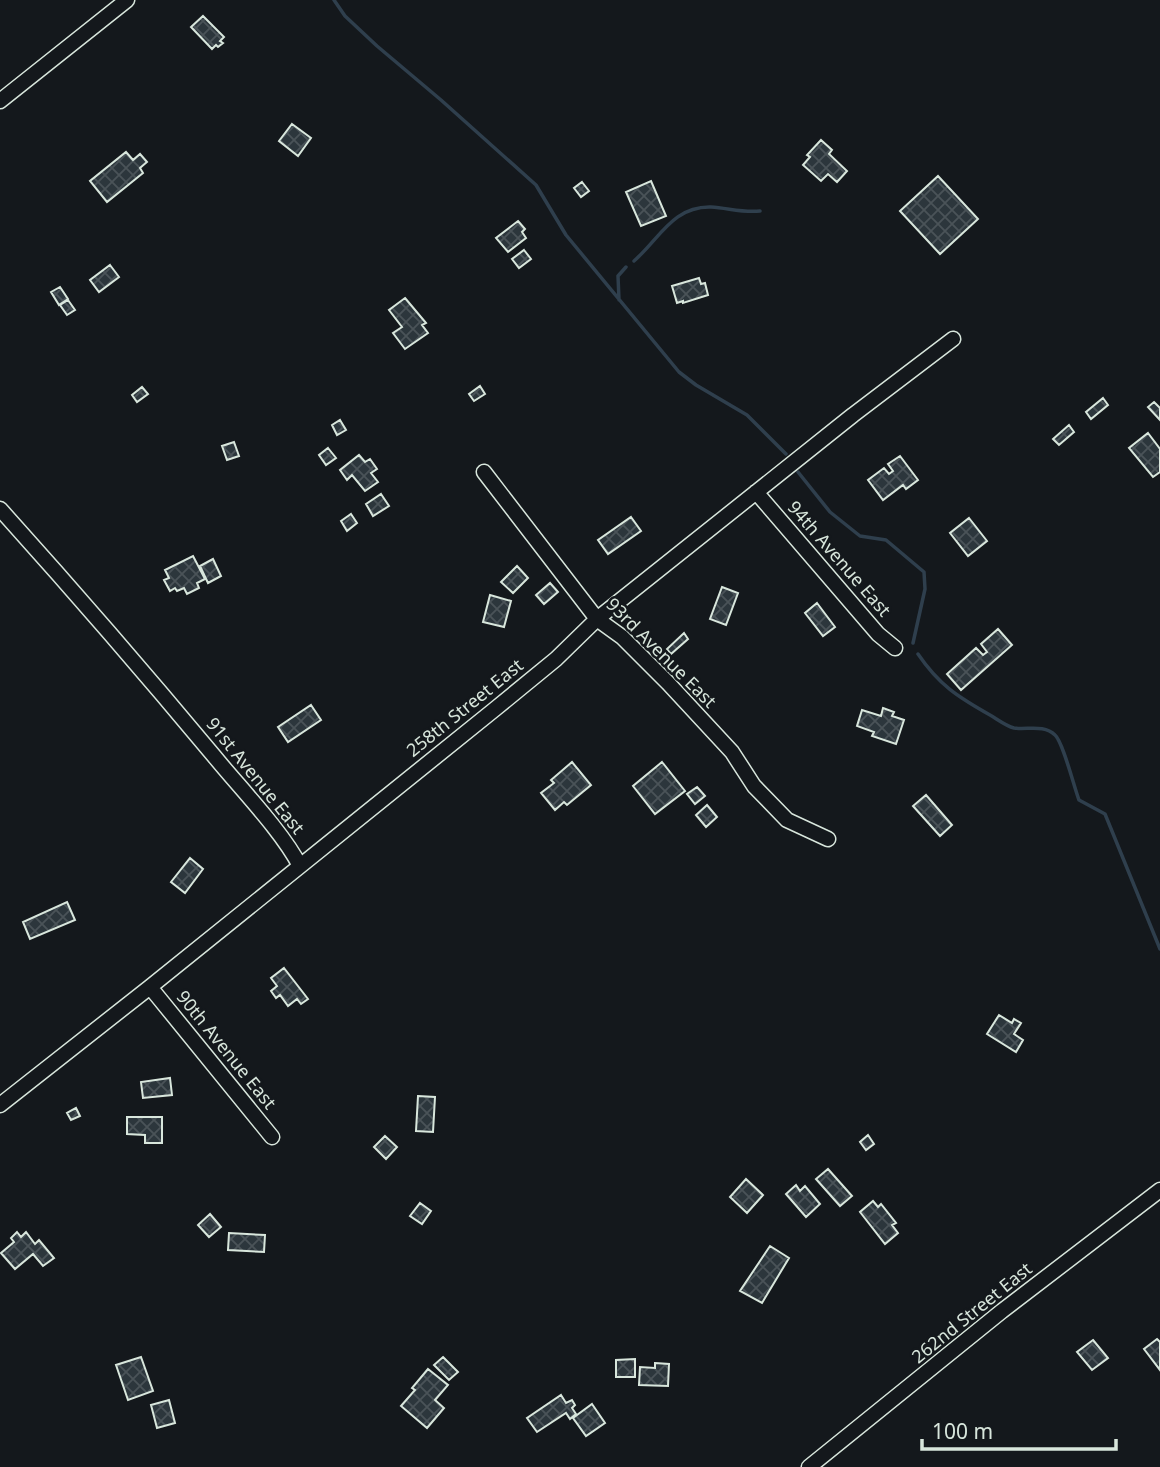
<svg xmlns="http://www.w3.org/2000/svg" width="1160" height="1467" viewBox="0 0 1160 1467" font-family="'Noto Sans',sans-serif">
<style>
.lines{fill:none;stroke-linecap:round;stroke-linejoin:round}
.stream{stroke:#2f3f4d;stroke-width:3.5}
.building{fill:url(#building-cross-hatch);stroke:#d8e6dc;stroke-width:2}
.minor-casing{stroke:#d8e6dc;stroke-width:17}
.minor{stroke:#14181c;stroke-width:14}
.labels{text-anchor:middle;stroke-width:5;stroke-linejoin:round;paint-order:stroke}
.street-label{font-size:18px;fill:#d8e6dc;stroke:#14181c}
</style>
<defs>
<pattern id="building-cross-hatch" width="8" height="8" patternUnits="userSpaceOnUse" patternTransform="scale(1.75)"><rect width="8" height="8" fill="#2c363c"/><path d="M0 0l8 8M0 8l8-8" fill="none" stroke="#4a5358"/></pattern>
</defs>
<rect width="100%" height="100%" fill="#14181c"/>
<g class="lines">
<path class="stream" d="M334,0l11,16 32,30 64,54 95,85 30,50 113,137 17,13 51,30 39,39
M634,261c26,-23 39,-55 77,-54 17,1 32,6 49,4
M619,300l-1,-24 8,-9
M798,472l32,40 30,24 26,4 38,32 1,17 -12,54
M918,654c21,31 40,43 72,61 7,4 16,11 24,13 13,2 30,-4 41,7 8,7 19,52 24,65l26,14 55,135"/>
</g>
<path class="building" d="M203,16l21,21 -4,4 3,2 -5,4 -2,-2 -4,4 -21,-22z
M292,124l19,14 -13,18 -19,-15z
M821,140l11,10 -3,4 18,17 -10,11 -9,-8 -7,7 -18,-16 7,-8 -3,-2z
M126,152l7,8 7,-6 7,8 -7,6 3,5 -36,29 -17,-21z
M938,176l40,43 -38,35 -40,-43z
M651,181l15,35 -25,10 -15,-34z
M582,182l7,9 -8,6 -7,-9z
M518,221l7,8 -3,3 4,6 -18,14 -12,-14z
M524,250l7,9 -12,9 -7,-9z
M110,265l9,12 -20,15 -9,-12z
M699,278l2,6 4,-1 3,12 -25,8v-2l-6,2 -5,-17z
M60,287l8,12 -9,6 -8,-13z
M405,298l21,25 -4,2 6,8 -23,16 -12,-16 9,-6 -13,-17z
M68,300l7,10 -8,5 -7,-10z
M480,386l5,8 -11,7 -5,-7z
M142,387l6,7 -11,8 -5,-7z
M1103,398l5,7 -17,14 -5,-7z
M1154,402l6,6v12l-12,-13z
M340,420l6,10 -9,5 -5,-10z
M1069,425l5,7 -15,13 -6,-6z
M1148,433l12,16v23l-7,5 -24,-29z
M234,442l5,14 -12,4 -5,-14z
M328,448l8,10 -10,7 -7,-10z
M359,455l6,7 5,-3 7,10 -6,4 7,9 -13,9 -13,-16 -5,5 -7,-10z
M900,456l18,24 -12,9 -3,-4 -20,15 -15,-20 16,-12 5,6 4,-3 -5,-7z
M381,494l8,12 -16,10 -7,-12z
M351,514l6,9 -10,8 -6,-10z
M631,517l10,14 -33,23 -10,-14z
M969,518l18,23 -19,15 -18,-23z
M193,556l12,23 -8,4 2,5 -12,6 -3,-6 -7,3 -2,-3 -5,3 -6,-11 5,-2 -4,-8z
M213,559l8,17 -13,7 -8,-17z
M517,566l11,12 -15,15 -12,-11z
M550,583l8,9 -14,12 -8,-9z
M722,587l16,6 -12,32 -16,-6z
M490,595l21,6 -7,26 -21,-5z
M817,603l18,24 -12,9 -18,-23z
M998,629l14,16 -51,45 -14,-16 29,-26 7,7 4,-3 -6,-8z
M684,633l4,6 -17,15 -4,-5z
M311,705l10,15 -33,22 -10,-15z
M883,708l11,4 -2,4 12,4 -8,24 -24,-8 2,-4 -17,-6 5,-16 19,6z
M572,762l19,23 -24,20 -3,-3 -9,8 -14,-17 13,-10 -3,-3z
M662,762l23,29 -30,23 -22,-28z
M697,787l8,9 -10,8 -8,-10z
M926,795l26,30 -12,11 -27,-30z
M707,805l10,12 -11,10 -10,-12z
M190,858l13,11 -18,24 -14,-11z
M67,902l8,18 -45,19 -7,-17z
M284,968l24,31 -7,5 -4,-5 -9,7 -8,-11 -4,3 -5,-7 6,-5 -6,-8z
M999,1015l13,8 2,-4 7,4 -7,11 9,6 -7,12 -29,-18z
M170,1078l2,17 -29,3 -2,-16z
M418,1096l17,1 -2,35 -17,-1z
M76,1108l4,8 -9,4 -4,-7z
M127,1117h35v26h-17v-8l-18,-1z
M868,1135l6,9 -8,6 -6,-8z
M385,1136l12,11 -11,12 -12,-12z
M828,1169l24,27 -12,10 -24,-27z
M746,1179l17,16 -16,18 -17,-16z
M796,1185l4,6 5,-5 15,18 -14,13 -20,-23z
M873,1201l5,6 3,-3 15,19 -4,2 6,8 -13,11 -25,-32z
M420,1203l11,8 -9,13 -12,-8z
M210,1214l11,13 -12,10 -11,-12z
M17,1232l4,5 5,-5 9,12 4,-4 15,18 -11,8 -10,-12 -18,15 -14,-16 13,-11 -3,-4z
M229,1233l36,2 -1,17 -36,-2z
M770,1246l19,12 -27,45 -22,-12z
M1157,1339l3,3v28l-16,-21z
M1093,1340l15,18 -16,12 -15,-18z
M141,1357l12,34 -25,9 -12,-35z
M443,1357l15,15 -9,8 -15,-15z
M635,1359v18h-19v-17z
M655,1363l14,1 -1,22 -29,-1 1,-18 15,1z
M428,1369l20,16 -13,15 9,8 -17,20 -26,-22 14,-16 -3,-2z
M561,1395l5,8 6,-3 3,5 -3,3 4,6 -6,5 -4,-6 -29,19 -10,-14z
M169,1400l6,23 -18,5 -6,-23z
M592,1404l13,19 -19,13 -13,-18z"/>
<g class="lines">
<g class="minor-casing">
<path id="minor" d="M0,101l127,-101
M484,472l113,147 25,18 46,46 64,69 22,34 33,34 41,19
M756,492l122,142 17,14
M0,509c73,81 144,163 214,247 26,32 68,75 86,110
M150,987l122,150
M0,1105l150,-118 345,-278 61,-50 41,-40 256,-204 100,-76
M809,1467l193,-156 158,-121"/>
</g>
<use href="#minor" class="minor"/>
</g>
<g class="labels">
<g class="street-label">
<text transform="translate(839 559) rotate(49)" y="6">94th Avenue East</text>
<text transform="translate(661 653) rotate(45)" y="6">93rd Avenue East</text>
<text transform="translate(465 708) rotate(-39)" y="6">258th Street East</text>
<text transform="translate(255 776) rotate(51)" y="6">91st Avenue East</text>
<text transform="translate(226 1050) rotate(51)" y="6">90th Avenue East</text>
<text transform="translate(972 1313) rotate(-39)" y="6">262nd Street East</text>
</g>
</g>
<path d="M922 1439v10h194v-10" fill="none" stroke="#d8e6dc" stroke-width="3.5"/>
<text x="932" y="1439" font-size="21" fill="#d8e6dc" stroke="#14181c" stroke-width="5" paint-order="stroke">100 m</text>
</svg>
